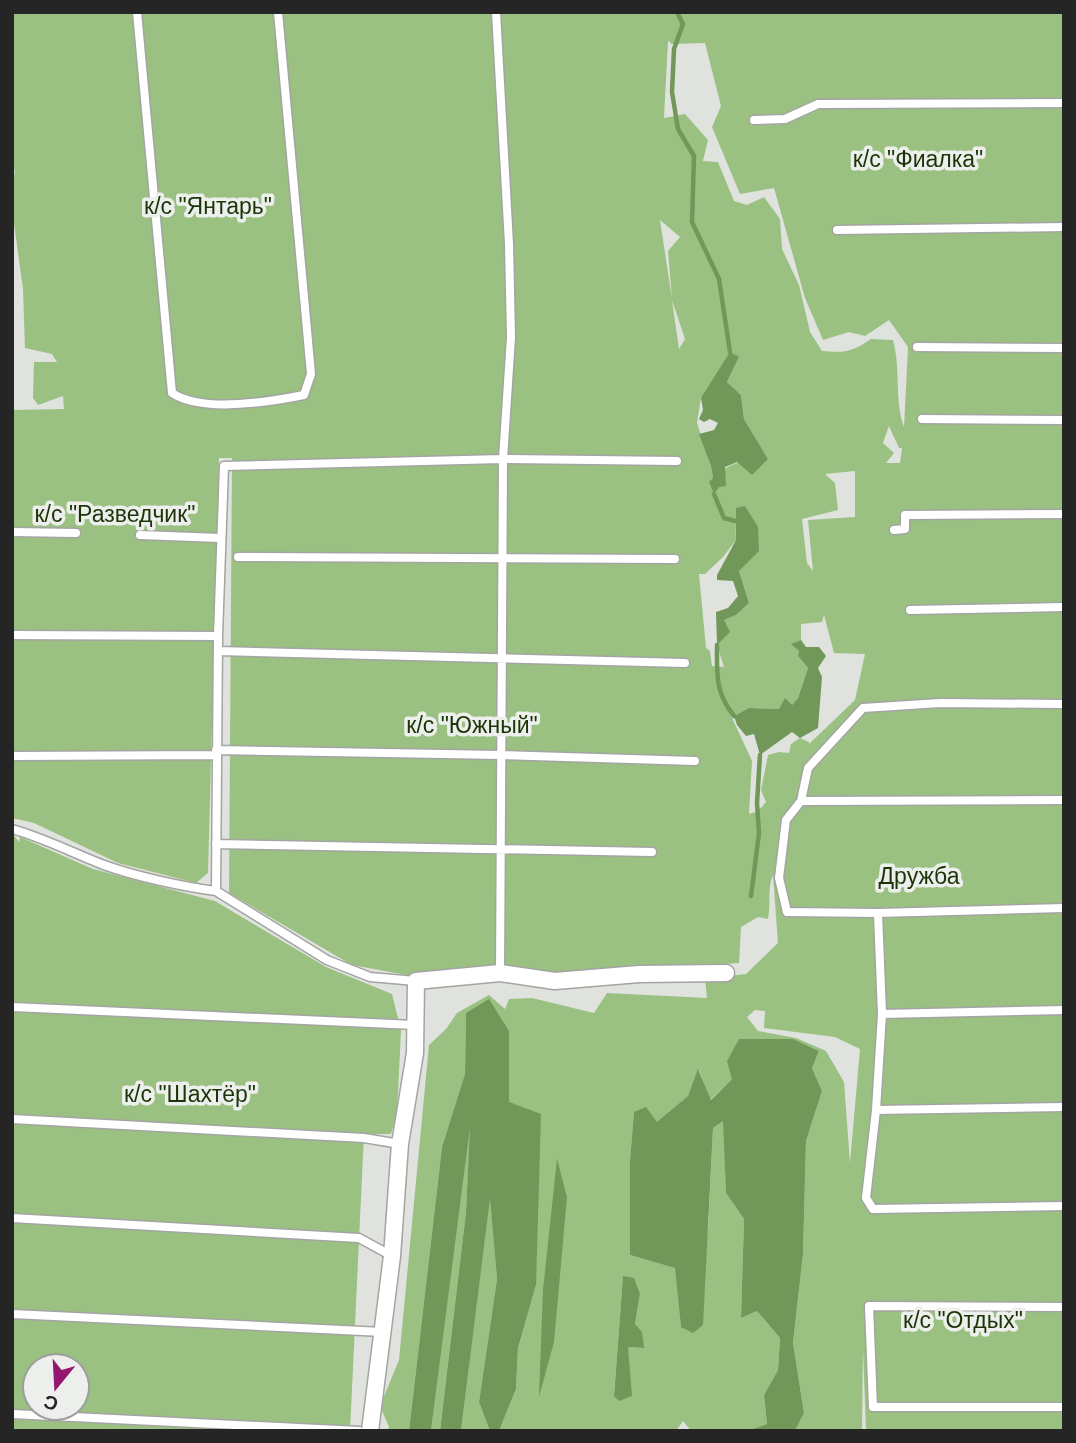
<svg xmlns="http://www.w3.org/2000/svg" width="1076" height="1443" viewBox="0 0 1076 1443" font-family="Arial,sans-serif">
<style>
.green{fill:#9ac181;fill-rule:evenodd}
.water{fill:#719759}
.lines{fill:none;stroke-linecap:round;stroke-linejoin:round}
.stream{stroke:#719759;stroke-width:4.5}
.lane-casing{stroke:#a3a5a2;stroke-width:11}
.street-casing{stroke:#a3a5a2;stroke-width:19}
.lane{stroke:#fff;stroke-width:8}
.street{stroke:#fff;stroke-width:16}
.labels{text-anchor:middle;stroke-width:7;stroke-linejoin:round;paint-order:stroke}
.park-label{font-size:23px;fill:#1c3506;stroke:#edefec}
</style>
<rect width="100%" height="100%" fill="#e0e2de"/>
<path class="green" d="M12,12h642l5,2 1,-2h404v1419h-198l-3,-82 -1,82h-67l9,-18 -11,-70 10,-89 3,-113 16,-50 -10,-23 7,-17 -27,-12h-53l-7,40 -22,21 -11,-30 -11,26 -31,27 -23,-11 -4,48v95l46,13 5,59 27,-96 5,-103 11,-8 2,73 18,26 -3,99 16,-7 23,27 -2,32 -14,25 3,29 -20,7h-56l-8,-10 -7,10h-177l17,-42 2,-41 18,-63 -27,-183v-71l-43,-18 -1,62 -23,72 -33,284h-22l2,-4 -9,-21 19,-46 30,-315 17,-16 11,-16 32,-18 16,14 4,-10 23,-1 62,15 13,-20 100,5 -2,-19 41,-5 32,-31 -5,-68c-6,13 -2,29 -5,44l-10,-2 -17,10 -2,36 -186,13 -75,-5 -71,4 -55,-10 -123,-72 3,-435h-13l-11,415 -12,10 -78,-20 -84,-40 -22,-5v-408l52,-1 -1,-13 -25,9 -5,-7 1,-36h23l-5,-8 -27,-6 -2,-59 -11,-80v-34l3,-1 -3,-19zM668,41l4,3 33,-1 16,63 -9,21 28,67 34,-6 31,110 18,42 26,-8 16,4 24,-16 19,27 -4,80c-10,-28 -3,-58 -11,-87l-22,-1c-19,13 -26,14 -49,12l-12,-19 -11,-47 -17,-36 -2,-30 -16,-22 -17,8 -13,-4 -16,-39 -15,-1 5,-21 -23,-26 -21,4zM660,220l20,17 -12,14 4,48zM672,300l13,39 -6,10zM739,357l-12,25 14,13 3,24 24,40c-30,3 -37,1 -58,23l3,-4 -2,-12 -14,-43 4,-25zM889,426l10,22h3l-2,15h-14l8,-10 -11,-10zM855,471v46l-47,3 5,51 -6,-8 -5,-44 36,-9 -3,-27 -10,-9zM735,521l4,50 10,32 -13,12 -13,5 5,10 -11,15 7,22 -12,-1 -2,-15 -4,-3 -7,-74h6l18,-17 13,-17zM824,615l10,38 31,1 -10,46 -46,44v-2l-9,-4 -9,6 -2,9 -10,-1 -11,3 -7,35 5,12 -8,9 -9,3 3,-53 -25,-54 7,9 15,-8 31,1 12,-4 6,-7 10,-30 -10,-12 1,-5 -7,-7 9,-4v-16l21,-2zM755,1010l10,1 -1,17 71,9 25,12 -10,114 -6,-81 -18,-31 -30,-13 -38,-7 -11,-14zM623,1277l17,17 -5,30 8,24 -15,-1 -14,48z
M12,833l7,9 1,-5 73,32 122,32 111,66 66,27 9,37 -4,82 -6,21h-27l-14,297h-338zM35,1366h42v42h-42z
M471,1114l-5,98 -26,219h-9z
M490,1193l7,86 -18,123 11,29h-29z"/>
<path class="water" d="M730,352l9,5 -12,25 14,13 3,24 24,40 -16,16 -15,-13 -12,5 1,19 -7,1 -5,7 -5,-12 4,-4 -2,-12 -12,-32 15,-4 4,-7 -8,-4 -6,3 -5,-3 4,-9 -2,-12z
M745,506l13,21 1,24 -20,20 10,32 -13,12 -12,5 6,12 -13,13 -1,-33 12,-4 10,-12 -5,-15 -16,-1v-5l19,-35v-32z
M801,640l5,7h13l7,9 -8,12 4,9 -4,51 -18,10 -8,-6 -32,23 -6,-21 -8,2 -9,-11 -3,-9 15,-8 30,1 6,-11 7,7 6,-7 10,-30 -10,-12 1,-5 -8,-7z
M489,999l20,32v71l32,12 -5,171 -18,63 -2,41 -17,42h-9l-11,-29 18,-123 -7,-81 -29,233h-21l26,-219 4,-85 -39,304h-22l33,-284 23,-73 1,-61z
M739,1039h54l26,12 -7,17 10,23 -16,50 -3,113 -10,89 11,70 -9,18h-48l20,-7 -3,-29 14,-25 2,-32 -23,-27 -16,7 3,-99 -18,-26 -3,-72 -10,7 -10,197 -10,8 -12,-6 -6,-59 -45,-13v-95l4,-48 12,-5 11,15 31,-26 10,-27 13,31 21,-21 -5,-18z
M557,1159l10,38 -13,145 -15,55 4,-107z
M623,1276l11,2 6,16 -5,30 7,8 2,16 -16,-1 4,49 -13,5 -5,-5z"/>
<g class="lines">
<path class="stream" d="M677,12l6,12 -9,25 -2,43 6,37 16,27 -2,66 27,57 11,73
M714,494l10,24 11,3
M717,645c0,30 -2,47 17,71
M751,896l8,-63 -2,-30 3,-48"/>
<g class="lane-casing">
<path id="lane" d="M137,12l35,381c30,20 97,9 132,2l7,-21 -33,-362
M496,12l13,232 2,93 -8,122 174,2
M754,120l31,-1 33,-15 246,-1
M837,230l227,-3
M917,347l147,1
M922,419l142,1
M894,530l11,-1v-14l159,-1
M12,532l64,1
M140,535l80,3
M238,557l437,2
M910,610l154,-3
M12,635l206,1
M218,651l467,12
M216,750l285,5 194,6
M12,756l204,-1
M1064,800l-263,1 -15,19 -7,58 8,34 91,1 4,101 -6,96 -10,88 7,11 191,-3
M801,801l7,-33 55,-60 77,-5 124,1
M12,829c32,9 61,24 92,36 30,11 80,22 112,26l111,69 43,17 46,4
M216,844l436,8
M216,891l2,-255 6,-170 279,-7 -3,514
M878,913l186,-5
M12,1007l403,18
M882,1014l182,-4
M876,1110l188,-3
M12,1119l352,19 36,6
M12,1218l347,20 33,18
M1064,1307l-195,-1 4,101h191
M12,1314l371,18
M12,1414l347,17"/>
</g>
<g class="street-casing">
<path id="street" d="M370,1431l22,-175 8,-112 15,-91 1,-72 84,-8 55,8 84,-7 87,-1"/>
</g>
<use href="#lane" class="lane"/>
<use href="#street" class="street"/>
</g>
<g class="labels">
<g class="park-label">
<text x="918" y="167">к/с "Фиалка"</text>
<text x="208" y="214">к/с "Янтарь"</text>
<text x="115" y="522">к/с "Разведчик"</text>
<text x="472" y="733">к/с "Южный"</text>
<text x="919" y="884">Дружба</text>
<text x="190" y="1102">к/с "Шахтёр"</text>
<text x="963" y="1328">к/с "Отдых"</text>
</g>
</g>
<rect width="1076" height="1443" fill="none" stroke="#242524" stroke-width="28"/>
<g transform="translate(56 1387) rotate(198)"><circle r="33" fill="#edefec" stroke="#9d9e9c" stroke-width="2"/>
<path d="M0-5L12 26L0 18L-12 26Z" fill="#951770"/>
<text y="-10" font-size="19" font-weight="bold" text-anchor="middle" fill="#242524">С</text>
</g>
</svg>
